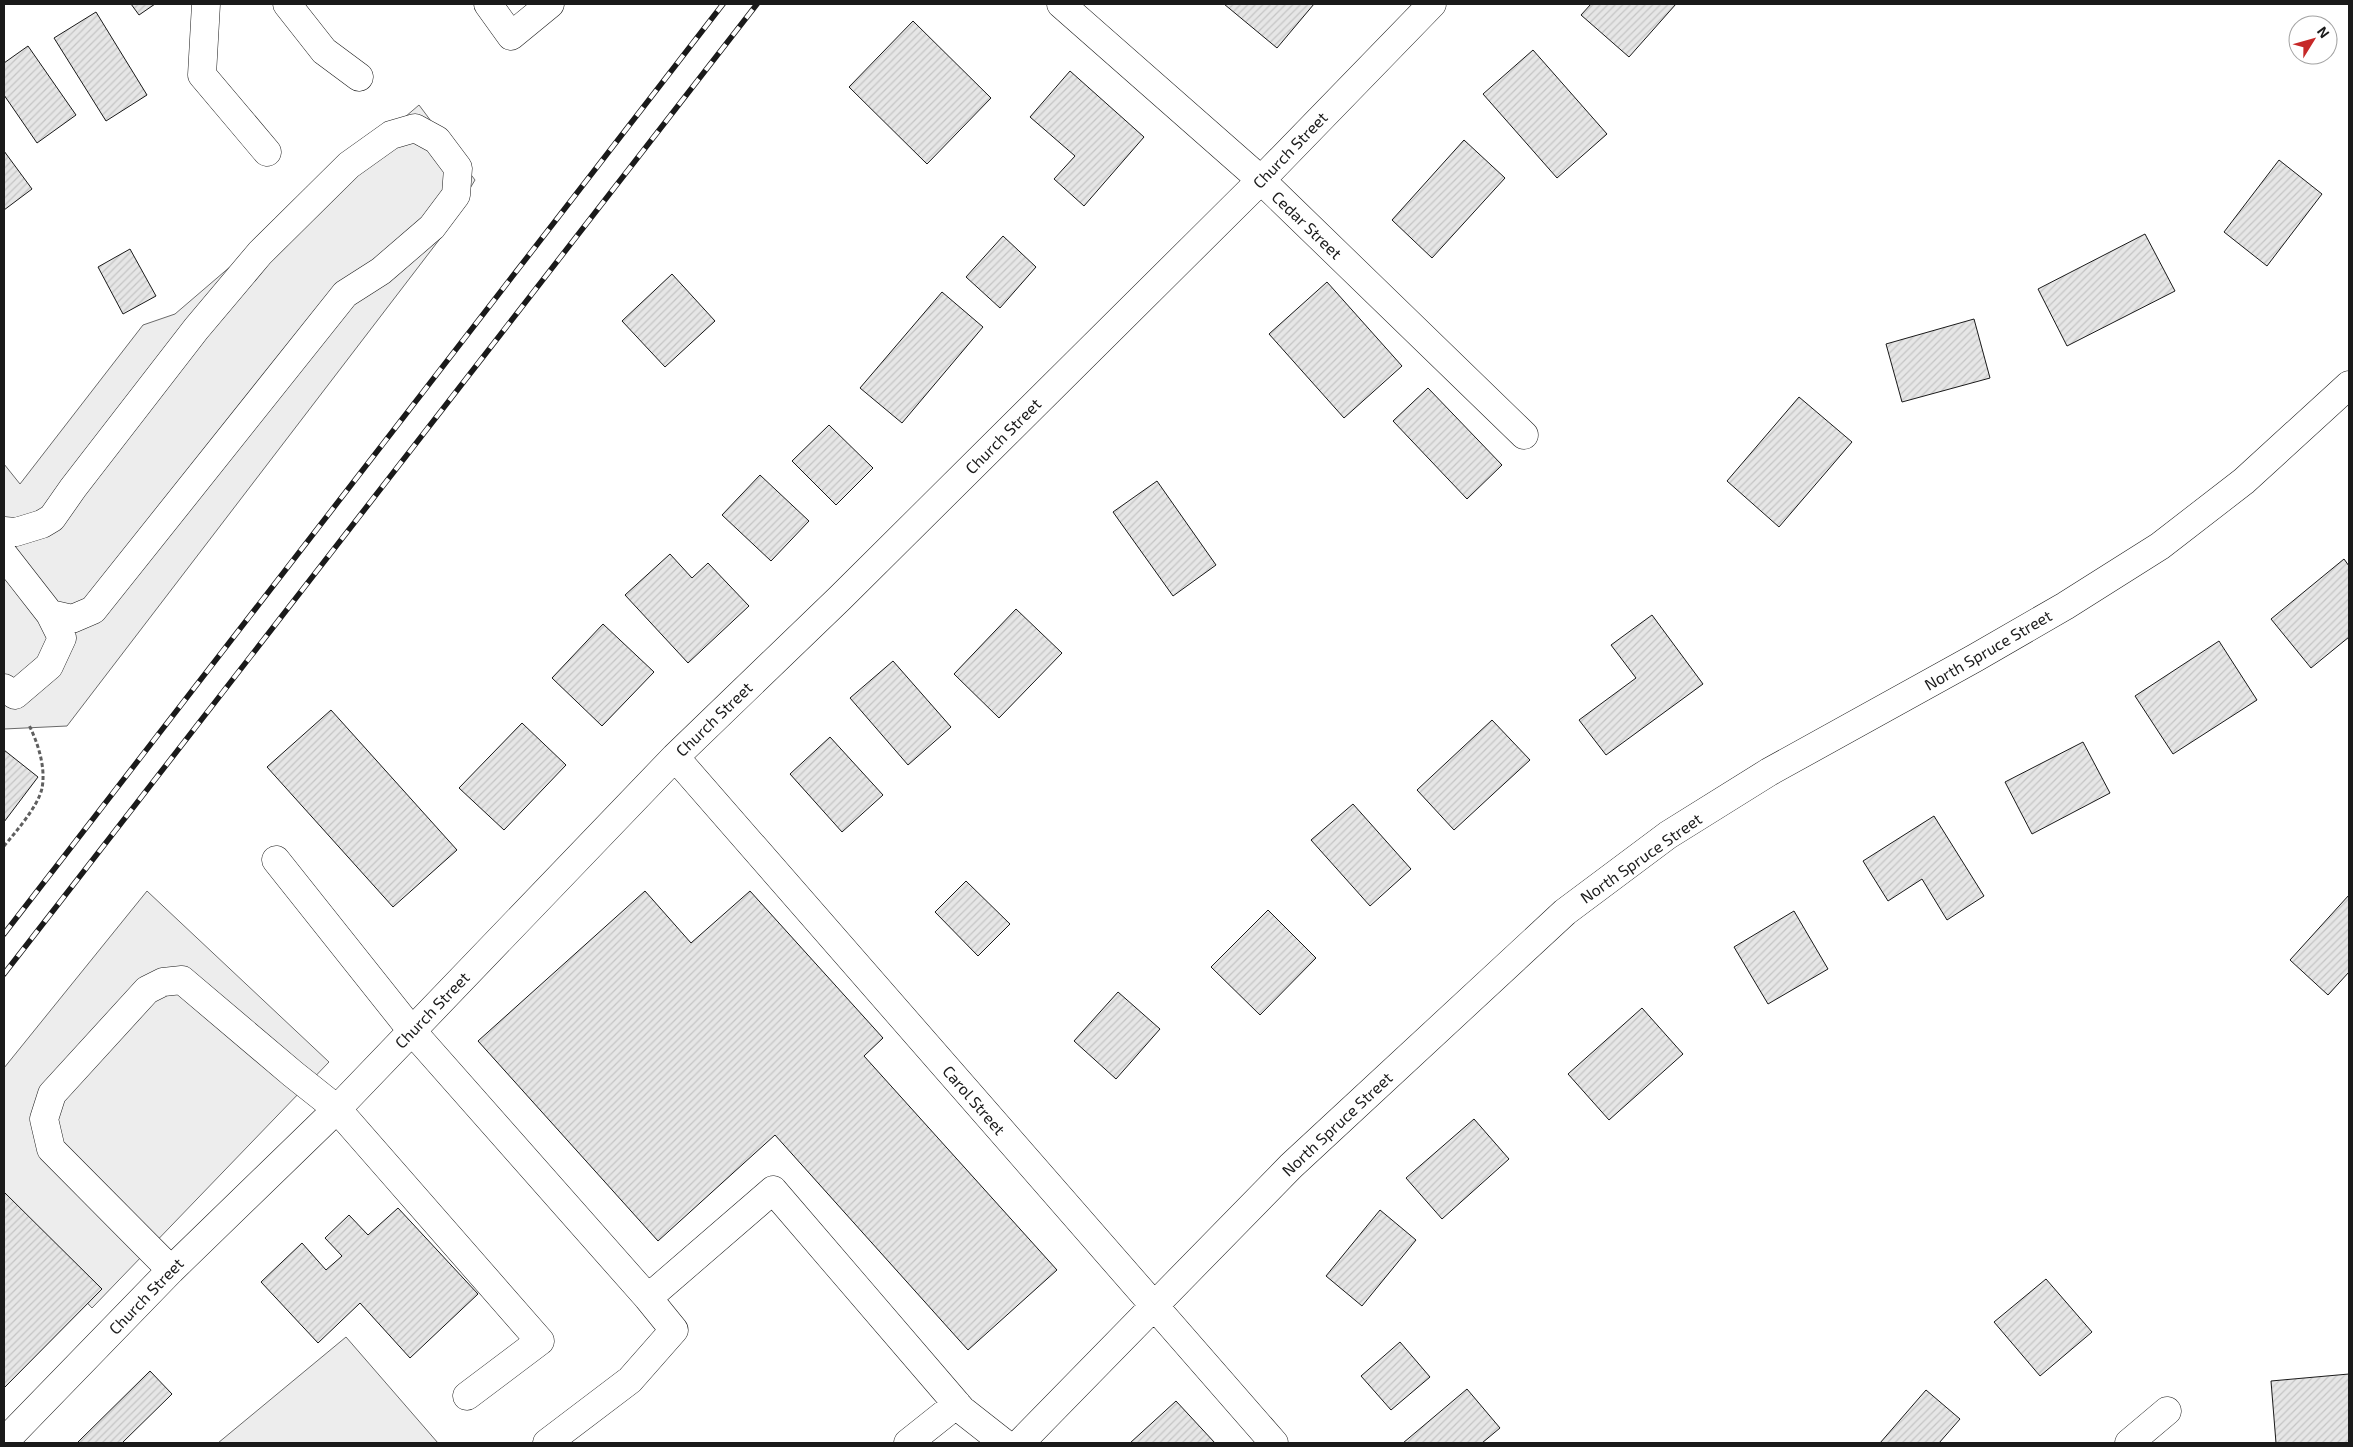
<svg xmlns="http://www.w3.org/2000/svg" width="2353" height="1447" viewBox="0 0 2353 1447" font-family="'Exo 2',sans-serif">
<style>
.parking{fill:#ededed;stroke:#6a6a6a}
.building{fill:url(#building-hatch);stroke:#1a1a1a}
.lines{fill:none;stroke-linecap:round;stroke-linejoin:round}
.minor-casing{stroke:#1a1a1a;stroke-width:29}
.path{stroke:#5f5f5f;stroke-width:3;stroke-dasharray:4 2.5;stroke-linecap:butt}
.minor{stroke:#fff;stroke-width:28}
.rail-casing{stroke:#1a1a1a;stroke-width:5.5}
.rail{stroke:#fff;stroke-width:4;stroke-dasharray:11;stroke-linecap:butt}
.labels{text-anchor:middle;stroke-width:4;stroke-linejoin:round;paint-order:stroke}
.street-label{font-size:16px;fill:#1a1a1a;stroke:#fff}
</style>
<defs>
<pattern id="building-hatch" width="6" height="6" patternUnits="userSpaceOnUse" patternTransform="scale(1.25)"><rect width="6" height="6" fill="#e6e6e6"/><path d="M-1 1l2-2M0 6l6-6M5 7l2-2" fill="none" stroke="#c5c5c5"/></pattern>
</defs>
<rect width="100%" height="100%" fill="#fff"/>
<path class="parking" d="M419,105l56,75 -36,60 -372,486 -63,3v-265l16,20 123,-159 32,-11z
M147,891l182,171 -237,246 -88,-94v-146z
M346,1337l92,106h-220z"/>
<path class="building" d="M131,4h24l-16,11z
M1224,4h90l-37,44z
M1591,4h85l-47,53 -48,-42z
M96,12l51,83 -41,26 -52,-83z
M913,21l78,77 -64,66 -78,-77z
M28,46l48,69 -39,28 -33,-48v-32z
M1533,50l74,84 -50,44 -74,-84z
M1070,71l74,66 -60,69 -30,-27 21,-23 -45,-39z
M1464,140l41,38 -73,80 -40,-38z
M4,151l28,38 -28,21z
M2279,160l43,34 -55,72 -43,-34z
M2145,234l30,57 -108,55 -29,-57z
M1003,236l33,31 -36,41 -34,-31z
M130,249l26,47 -33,18 -25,-47z
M672,274l43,47 -50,46 -43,-46z
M1327,282l75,84 -58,52 -75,-84z
M942,292l41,35 -81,96 -42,-35z
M1974,319l16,59 -88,24 -16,-58z
M1428,388l74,77 -35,34 -74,-78z
M1799,397l53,45 -73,85 -52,-46z
M829,425l44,43 -37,37 -44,-44z
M760,475l49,46 -38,40 -49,-46z
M1157,481l59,84 -43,31 -60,-84z
M670,554l22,24 16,-15 41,43 -61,57 -63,-68z
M2344,559l5,7v71l-38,31 -40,-49z
M1016,609l46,44 -63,65 -45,-44z
M1652,615l51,69 -97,71 -27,-35 57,-42 -25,-33z
M603,624l51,48 -52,54 -50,-48z
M2219,641l38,59 -84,54 -38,-58z
M893,661l58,66 -43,38 -58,-67z
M331,710l126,140 -64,57 -126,-140z
M1492,720l38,40 -76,70 -37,-40z
M522,723l44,42 -62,65 -45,-42z
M830,737l53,58 -41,37 -52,-58z
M2083,742l27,51 -78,41 -27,-52z
M4,750l34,27 -34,45z
M1353,804l58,65 -41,37 -59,-66z
M1934,816l50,80 -37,24 -25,-41 -34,22 -25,-40z
M966,881l44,43 -32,32 -43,-44z
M645,891l46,52 59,-52 133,147 -19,18 193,214 -89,80 -193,-215 -117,106 -180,-200z
M2349,895v77l-21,23 -38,-35z
M1268,910l48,48 -56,57 -49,-48z
M1794,911l34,58 -60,35 -34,-57z
M1118,992l42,37 -44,50 -42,-38z
M1642,1008l41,46 -74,66 -41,-46z
M1474,1119l35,40 -67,60 -36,-41z
M4,1192l98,97 -98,99z
M398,1208l80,86 -68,64 -50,-55 -42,40 -57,-61 41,-39 24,27 16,-14 -17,-18 24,-23 19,20z
M1380,1210l36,30 -54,66 -36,-30z
M2046,1279l46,53 -52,44 -46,-54z
M1400,1342l30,35 -39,33 -30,-34z
M150,1371l22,23 -50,49h-45z
M2349,1374v69h-73l-5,-62z
M1467,1389l33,39 -18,15h-79z
M1926,1390l34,29 -21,24h-59z
M1176,1401l39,42h-85z"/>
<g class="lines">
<g class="minor-casing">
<path id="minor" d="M206,4l-4,71 65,77
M287,4l37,47 35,26
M488,4l23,32 39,-32
M1061,4l200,176 263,255
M4,531l12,1 26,-8 10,-6 21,-30 123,-159 64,-76 89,-88 42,-30 24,-7 22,12 21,28 -2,27 -24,32 -51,44 -36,23 -252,316 -21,9 -22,-5
M4,555l46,59 12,24 -13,28 -34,29 -11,-7
M675,757l599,686
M276,860l136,171 236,267 125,-108 189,220 42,33
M171,1270l-120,-121 -7,-30 8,-25 95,-104 16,-8 19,-2 111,94 44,35 203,232 -73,55
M4,1442l167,-172 166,-161 338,-352 165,-159 421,-418 171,-176
M547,1443l83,-63 44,-50 -26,-32
M908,1443l49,-39
M1020,1443l271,-277 274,-254 103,-77 101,-63 206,-114 90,-52 95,-60 84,-65 105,-96
M2129,1443l38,-32"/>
</g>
<path class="path" d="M4,846c11,-13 35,-41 38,-58 4,-20 -4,-45 -13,-63"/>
<use href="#minor" class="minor"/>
<g class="rail-casing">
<path id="rail" d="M4,934l719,-930
M4,974l753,-970"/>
</g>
<use href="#rail" class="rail"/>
</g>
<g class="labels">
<g class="street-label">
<text transform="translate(1290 150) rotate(-46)" y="6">Church Street</text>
<text transform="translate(1307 225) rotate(44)" y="6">Cedar Street</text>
<text transform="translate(1003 436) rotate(-45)" y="6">Church Street</text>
<text transform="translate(1988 650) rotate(-30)" y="6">North Spruce Street</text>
<text transform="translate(714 719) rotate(-44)" y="6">Church Street</text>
<text transform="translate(1641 858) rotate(-35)" y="6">North Spruce Street</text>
<text transform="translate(432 1010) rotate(-46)" y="6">Church Street</text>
<text transform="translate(974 1100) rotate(49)" y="6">Carol Street</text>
<text transform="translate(1337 1124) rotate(-43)" y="6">North Spruce Street</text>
<text transform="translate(146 1296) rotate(-46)" y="6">Church Street</text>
</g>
</g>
<rect width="2353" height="1447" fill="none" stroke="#1a1a1a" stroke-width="10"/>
<g transform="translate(2313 40) rotate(53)"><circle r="24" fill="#ffffff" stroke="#a3a3a3"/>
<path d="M0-4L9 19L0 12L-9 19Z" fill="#c62828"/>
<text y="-8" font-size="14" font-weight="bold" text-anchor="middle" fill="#1a1a1a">N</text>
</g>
</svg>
